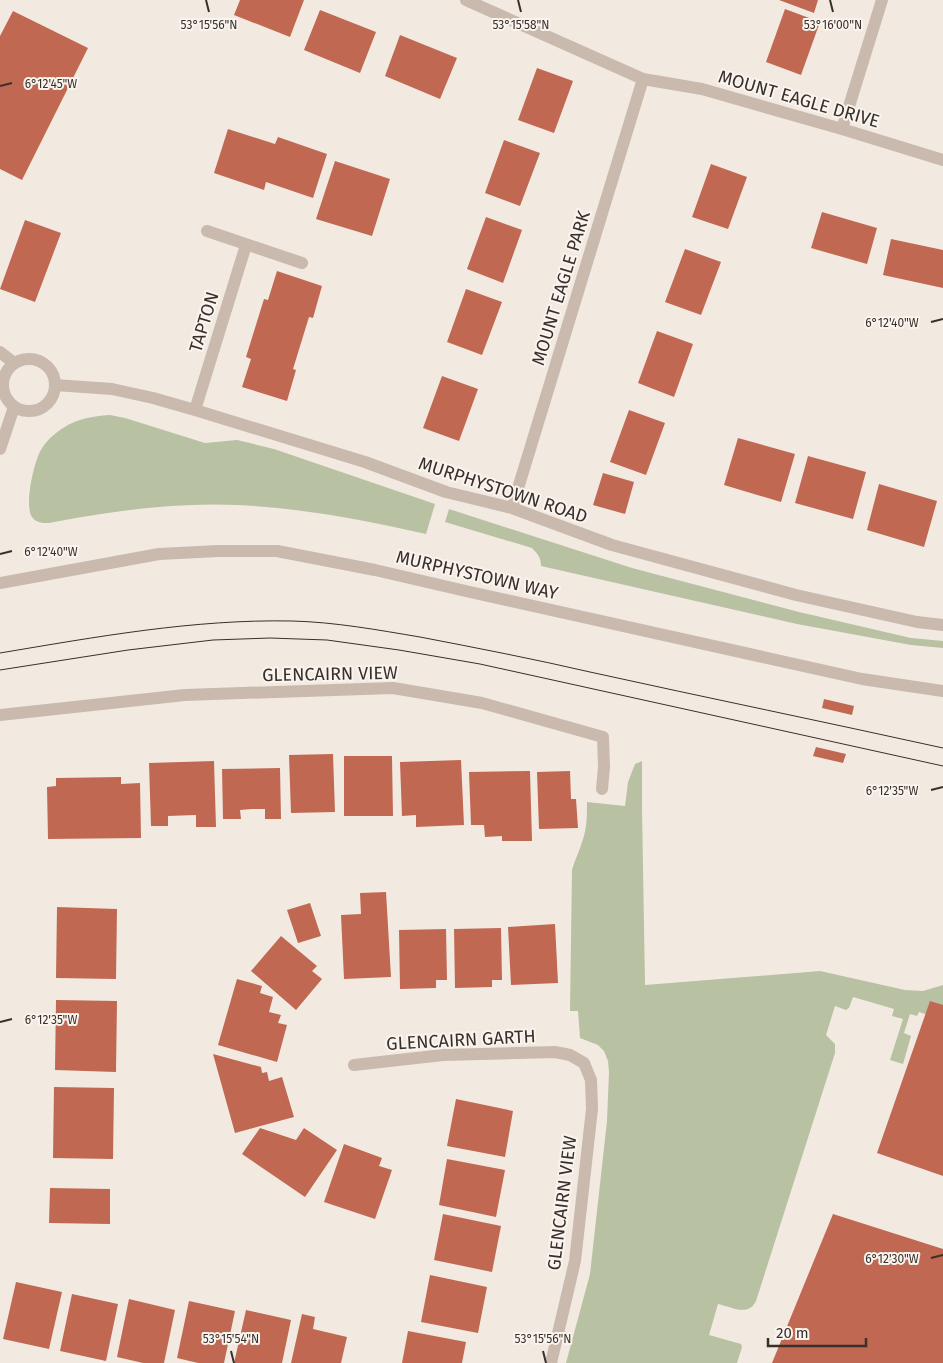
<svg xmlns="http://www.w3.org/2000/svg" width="943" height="1363" viewBox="0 0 943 1363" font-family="'Fira Sans',sans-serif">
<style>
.green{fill:#b8c1a2}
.building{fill:#c06852}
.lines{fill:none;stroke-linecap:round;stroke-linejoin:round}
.minor{stroke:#cab9ad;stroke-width:12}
.tertiary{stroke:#cab9ad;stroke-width:12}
.tram{stroke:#392f2b;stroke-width:1}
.ticks{fill:none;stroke:#392f2b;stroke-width:2}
.labels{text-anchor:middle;stroke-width:4;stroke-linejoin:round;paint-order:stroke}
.street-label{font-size:18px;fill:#392f2b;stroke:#faf4ee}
.ticks-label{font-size:12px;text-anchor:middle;fill:#392f2b;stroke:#faf4ee;stroke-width:4;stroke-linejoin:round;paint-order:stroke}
</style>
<rect width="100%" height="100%" fill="#f2eae1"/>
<path class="green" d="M110,415l15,3 80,25 32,-3 37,9 161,55 -9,30c-62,-14 -124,-26 -188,-29 -63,-3 -127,6 -189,18 -6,0 -13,0 -17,-6 -8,-11 2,-56 9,-67 3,-6 10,-13 15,-17 16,-13 34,-17 54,-18z
M449,509l183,59 167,44 112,26 32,3v7l-32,-3 -114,-21 -256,-58c0,-8 -3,-12 -9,-18l-87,-26z
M642,761v47l3,177 175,-14 85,19 18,1 20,-6v35l-24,-8 -2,4 -7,-2 -6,19 7,3 -8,28 -13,-4 13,-41 -11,-3 2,-7 -41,-12 -4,11 -3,2 -11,-4 -9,29 9,9v9l-79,248c-8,16 -24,6 -38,3l-9,31 32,9 1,3 -5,16h-171l24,-89 17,-153 2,-49 -1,-11 -4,-10 -6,-6 -18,-7 -2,-27h-8l2,-141c3,-11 8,-20 11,-31 4,-11 4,-25 4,-37l38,4 3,-24 7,-18z"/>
<path class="building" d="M240,0h64l-14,37 -56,-22z
M779,0h39l-4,13z
M785,9l35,13 -19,53 -35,-13z
M320,10l56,22 -16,41 -56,-23z
M13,11l75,37 -66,132 -22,-11v-133z
M400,35l57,23 -17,41 -55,-23z
M537,68l36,13 -19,52 -36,-13z
M228,129l47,15 3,-7 49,17 -14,44 -47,-16 -2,8 -50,-17z
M504,140l36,13 -20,53 -35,-13z
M335,161l55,18 -18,57 -56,-17z
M711,164l36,13 -19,52 -36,-12z
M822,212l55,16 -10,36 -56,-16z
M486,217l36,13 -19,53 -36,-14z
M25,220l36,13 -26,69 -35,-13z
M891,239l52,11v38l-60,-13z
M685,249l36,13 -20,53 -36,-13z
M277,271l45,15 -9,32 -4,-1 -16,52 3,1 -9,31 -45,-14 9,-28 -5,-2 18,-58 4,1z
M466,289l36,13 -20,53 -35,-13z
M657,331l36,13 -19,53 -36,-14z
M442,376l36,13 -19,52 -36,-13z
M629,410l36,13 -19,52 -36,-13z
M738,438l57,16 -14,48 -57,-17z
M808,456l58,16 -13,47 -58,-16z
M603,473l31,9 -9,32 -32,-9z
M879,484l58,17 -13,46 -57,-17z
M824,699l30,7 -2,9 -30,-7z
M816,747l30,7 -3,9 -30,-7z
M333,754l2,58 -44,1 -2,-58z
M344,756h48l1,60h-49z
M461,760l3,65 -48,2v-12l-14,1 -2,-54z
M214,761l2,66h-20v-12l-28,1v10h-17l-2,-63z
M280,768l1,51h-16v-10h-13l-12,1 1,9h-18l-1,-50z
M530,771l2,70h-30v-5l-17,1 -1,-12h-13l-2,-53z
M570,771l1,28h5l2,29 -39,1 -2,-57z
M121,777v7l19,-1 1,55 -93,1 -1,-52 9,-1v-8z
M386,892l5,85 -47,2 -3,-64 20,-1 -1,-21z
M310,903l11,33 -23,7 -11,-33z
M57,907l60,2 -1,70 -60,-1z
M555,924l3,59 -47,2 -3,-58z
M501,928l1,52h-10v7l-37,1 -1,-59z
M446,929l1,51h-11v8l-36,1 -1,-59z
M281,936l36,30 -5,5 10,8 -26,31 -45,-39z
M237,979l25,7 -2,7 13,4 -4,15 12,3 -3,8 9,2 -10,37 -59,-17z
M56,1000l61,1 -1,71 -61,-2z
M930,1001l13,4v171l-66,-23z
M213,1054l48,13 1,6 5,-1 2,9 13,-4 12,40 -59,16z
M54,1087l60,1 -1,71 -60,-1z
M456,1099l57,12 -8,46 -58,-11z
M260,1128l36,12 8,-12 33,22 -32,47 -63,-43z
M344,1144l38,14 -3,8 13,4 -17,49 -51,-17z
M447,1159l58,11 -9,47 -57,-12z
M50,1188l60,1v35l-61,-1z
M443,1214l58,12 -9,46 -58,-12z
M833,1214l110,35v114h-171z
M430,1275l57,12 -9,46 -57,-11z
M16,1282l46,10 -13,57 -46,-10z
M72,1294l46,10 -12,57 -46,-10z
M129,1299l46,11 -11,53h-21l-26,-6z
M189,1301l46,10 -11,52h-26l-21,-5z
M246,1310l45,10 -9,43h-48z
M302,1314l13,3 -2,12 34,8 -6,26h-50z
M408,1331l58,11 -4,21h-60z"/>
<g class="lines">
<path class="minor" d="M466,0l177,79 59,10 140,40 101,31
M842,129l40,-129
M207,231l95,32
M0,352l14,11
M3 385a26 26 0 1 1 52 0a26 26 0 1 1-52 0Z
M55,385l57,4 41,9 42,12 170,52 81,30 66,16 100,37 184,50 121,27 26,3
M195,410l51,-165
M0,449l14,-42
M512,508l131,-429
M0,715l185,-20 208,-7 89,15 121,34 1,30 -2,22
M354,1065l89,-10 112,-3 15,3 14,8 7,17 1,29 -17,152 -24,102"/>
<path class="tertiary" d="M0,583l159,-29 59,-3h59l98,19 95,22 392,87 81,12"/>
<path class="tram" d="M0,653c96,-16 194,-34 292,-32 43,1 86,9 128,16 57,11 114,22 170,35 118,26 235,50 353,76
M0,670l128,-20 85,-10 57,-2 57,2 72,10 81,14 463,102"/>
</g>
<path class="ticks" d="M206,0l3,12M518,0l3,12M830,0l3,12M0,86l12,-3M931,322l12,-3M0,554l12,-3M931,790l12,-3M0,1022l12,-3M931,1258l12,-3M231,1351l3,12M543,1351l3,12"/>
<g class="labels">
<g class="street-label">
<text transform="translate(799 99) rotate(16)" y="6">MOUNT EAGLE DRIVE</text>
<text transform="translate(561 288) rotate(-73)" y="6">MOUNT EAGLE PARK</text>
<text transform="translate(204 322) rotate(-73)" y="6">TAPTON</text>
<text transform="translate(503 490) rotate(18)" y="6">MURPHYSTOWN ROAD</text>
<text transform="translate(477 575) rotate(13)" y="6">MURPHYSTOWN WAY</text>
<text transform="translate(330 674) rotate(-1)" y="6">GLENCAIRN VIEW</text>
<text transform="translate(461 1040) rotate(-3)" y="6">GLENCAIRN GARTH</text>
<text transform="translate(562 1203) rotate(-83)" y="6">GLENCAIRN VIEW</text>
</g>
</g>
<g class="ticks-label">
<text x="209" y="29">53°15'56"N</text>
<text x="521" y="29">53°15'58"N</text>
<text x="833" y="29">53°16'00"N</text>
<text x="51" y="88">6°12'45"W</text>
<text x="892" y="327">6°12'40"W</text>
<text x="51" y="556">6°12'40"W</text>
<text x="892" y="795">6°12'35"W</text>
<text x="51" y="1024">6°12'35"W</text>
<text x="892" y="1263">6°12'30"W</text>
<text x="231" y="1343">53°15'54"N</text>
<text x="543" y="1343">53°15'56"N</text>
</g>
<path d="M768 1338v8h98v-8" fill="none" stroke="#392f2b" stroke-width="2.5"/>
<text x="776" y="1338" font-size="15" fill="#392f2b" stroke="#faf4ee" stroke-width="4" paint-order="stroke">20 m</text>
</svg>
